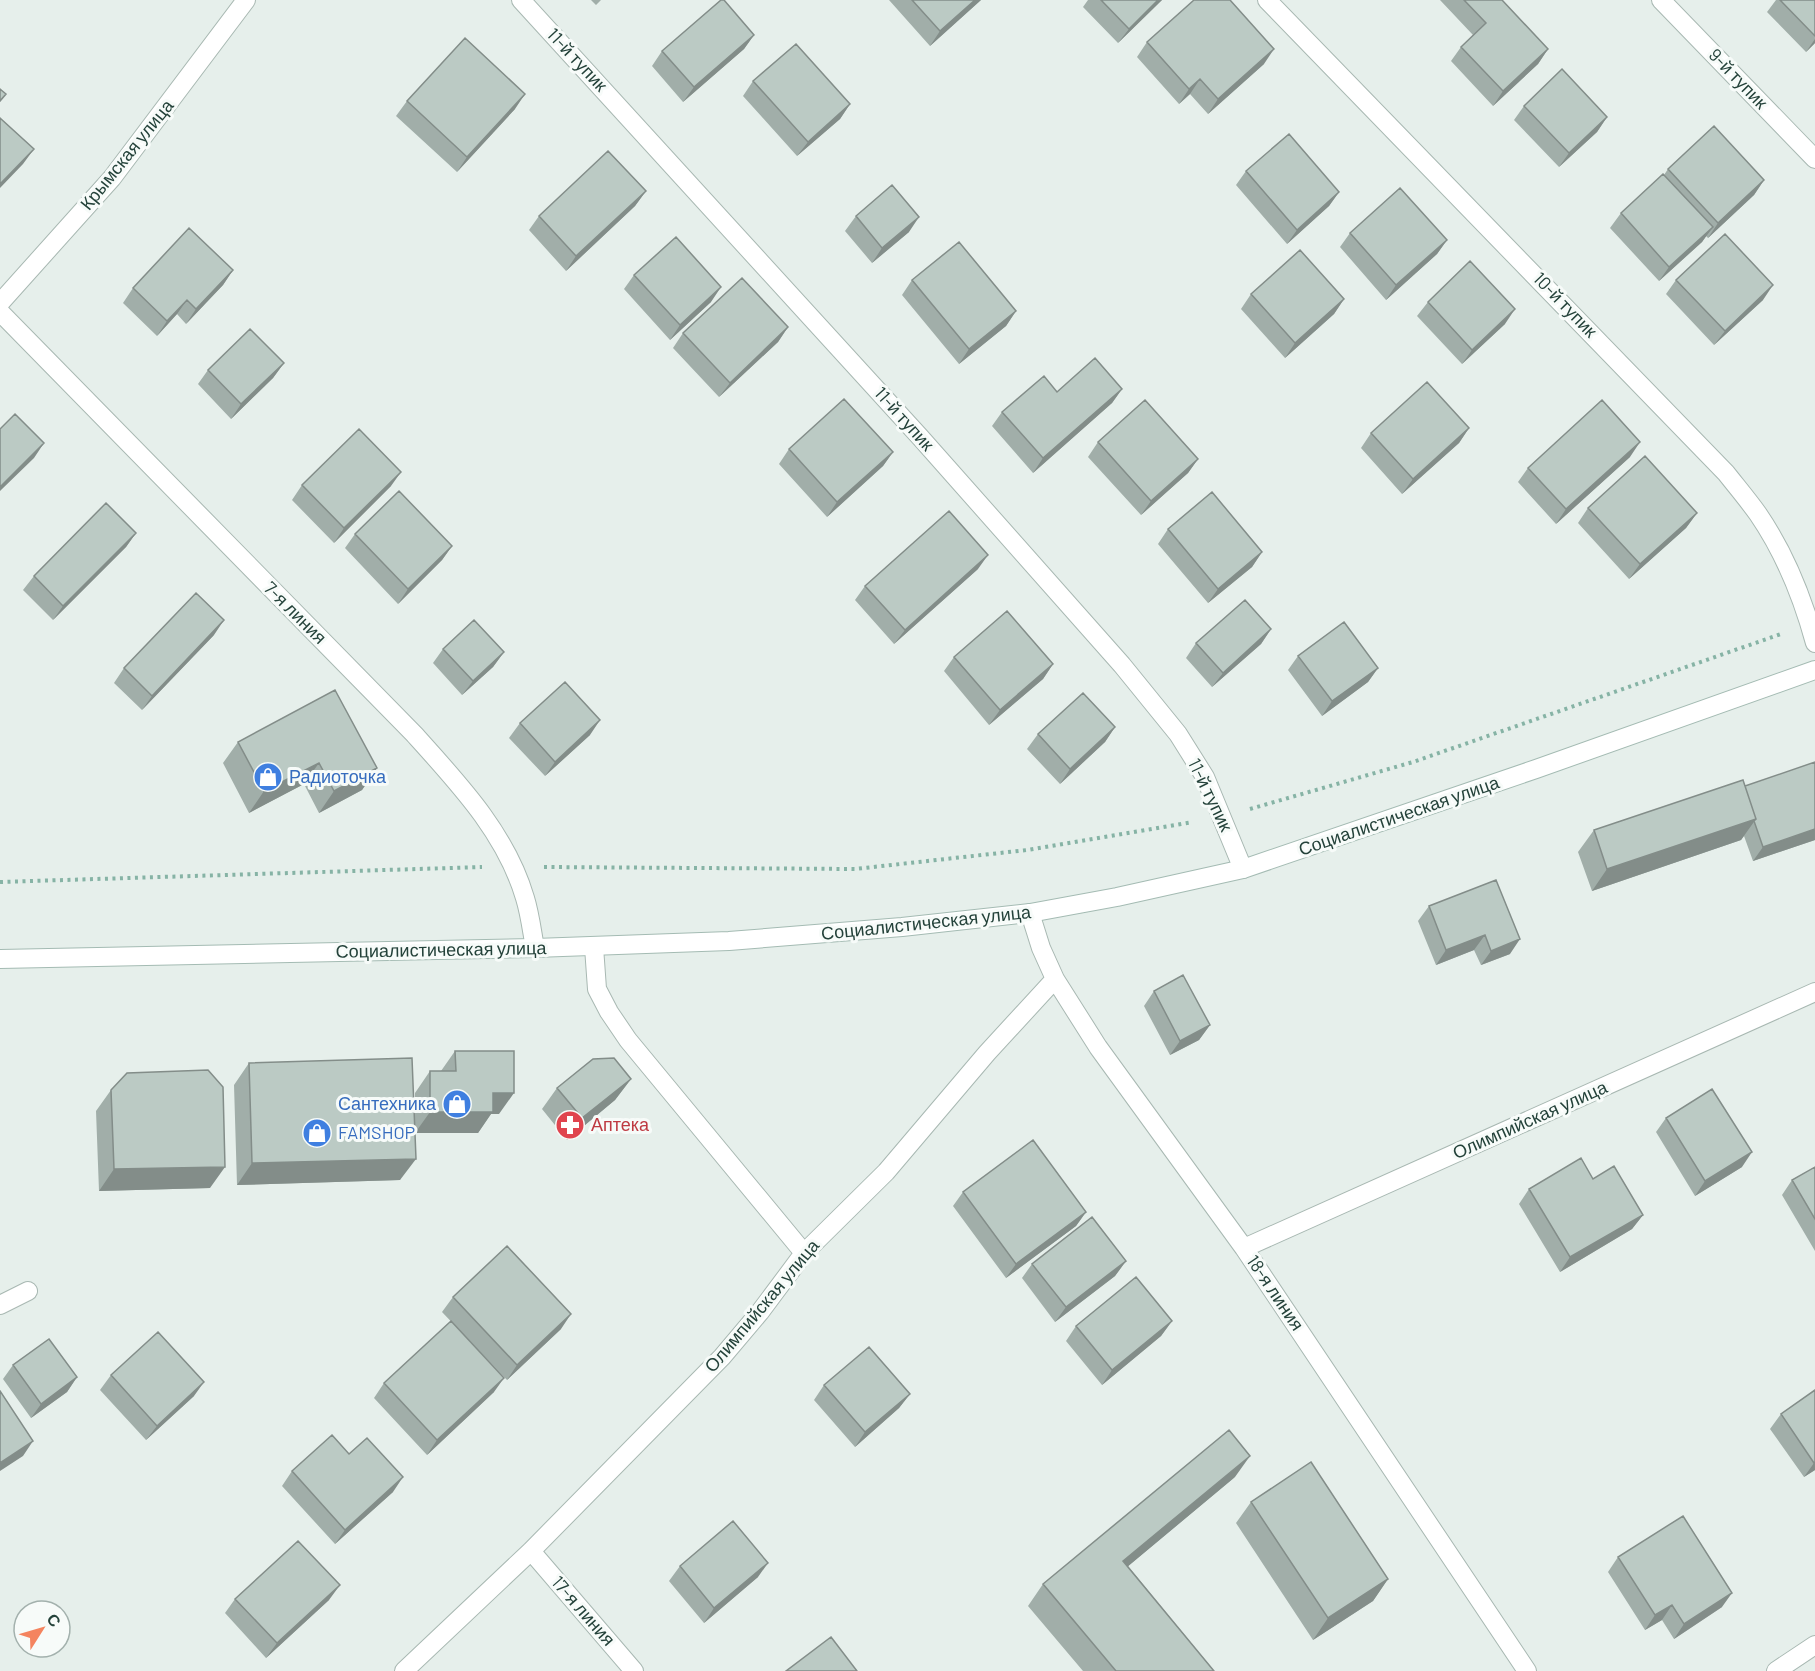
<svg xmlns="http://www.w3.org/2000/svg" width="1815" height="1671" viewBox="0 0 1815 1671" font-family="Barlow,sans-serif">
<style>
.lines{fill:none;stroke-linecap:round;stroke-linejoin:round}
.street-casing{stroke:#a8b8b2;stroke-width:20}
.secondary-casing{stroke:#a4bbb3;stroke-width:20}
.path{stroke:#86b3a5;stroke-width:4;stroke-dasharray:3 4.5;stroke-linecap:butt}
.street{stroke:#fff;stroke-width:18}
.secondary{stroke:#fff;stroke-width:18}
.wall{fill:#a1aea9}
.shaded-wall{fill:#838d89}
.building{fill:#bbcac4;stroke:#838d89;stroke-width:1.5}
.labels{text-anchor:middle;stroke-width:6;stroke-linejoin:round;paint-order:stroke}
.street-label{font-size:18px;fill:#24423a;stroke:#f7fbf9}
.shop-label{font-size:18px;fill:#366cbe;stroke:#f7fbf9;text-anchor:start}
.health-label{font-size:18px;fill:#be3a42;stroke:#f7fbf9;text-anchor:start}
</style>
<rect width="100%" height="100%" fill="#e6efeb"/>
<g class="lines">
<g class="street-casing">
<path id="street" d="M521,0l399,437 202,228 56,69 27,43 38,92
M1267,0l459,473c11,14 22,27 32,41 26,38 45,85 57,129
M1661,0l154,159
M0,303l112,-125 134,-178
M0,312l414,422c44,49 92,99 111,164 5,16 7,34 10,50
M1030,913l11,35 14,31 43,68 146,201 283,423
M594,947l3,42 12,23 19,28 176,213
M1244,1248l571,-256
M0,1305l28,-14
M531,1551l103,120
M404,1671l127,-120 191,-194 38,-45 44,-59 82,-81 101,-119 68,-74
M1776,1671l39,-26"/>
</g>
<g class="secondary-casing">
<path id="secondary" d="M0,959l535,-11 194,-7 173,-14 128,-14 87,-16 126,-28 293,-100 279,-99"/>
</g>
<path class="path" d="M1250,809l163,-47 371,-129
M544,867l311,2 172,-19 166,-28
M0,882l482,-15"/>
<use href="#street" class="street"/>
<use href="#secondary" class="secondary"/>
</g>
<path class="wall" d="M591,0h10l-5,5z
M889,0h92l-51,46z
M1088,0h74l-44,43 -35,-36z
M1440,0h62l46,49 -10,15 -45,42 -42,-45 10,-14 12,-12z
M1776,0h39v43l-9,9 -39,-40z
M754,35l-10,14 -61,53 -31,-36 10,-15z
M1147,42l117,22 -56,50 -18,-20 -11,10 -42,-47z
M753,81l97,23 -10,15 -43,37 -54,-60z
M407,101l108,8 -58,63 -61,-56z
M1524,106l83,11 -10,15 -38,35 -45,-47z
M1668,169l96,11 -10,15 -46,43 -2,-2 -4,6 -43,39 -49,-53 11,-15 43,-38z
M1246,171l93,21 -10,14 -42,38 -51,-59z
M646,191l-11,15 -69,65 -37,-41 10,-14z
M856,216l53,16 -37,31 -27,-32z
M1350,233l97,7 -10,14 -51,46 -46,-53z
M233,270l-10,15 -37,39 -9,-10 -20,22 -34,-33 10,-15z
M634,275l77,27 -41,38 -46,-51z
M912,280l104,31 -10,15 -47,38 -57,-69z
M1676,280l87,20 -49,45 -48,-51z
M1251,294l93,5 -10,15 -49,44 -44,-49z
M1428,302l77,22 -43,40 -45,-48z
M788,327l-10,15 -59,55 -46,-49 10,-15z
M284,363l-11,15 -42,41 -33,-35 10,-14z
M1122,389l-10,14 -79,70 -41,-47 10,-14z
M1469,428l-10,15 -57,51 -41,-46 10,-15z
M1098,442l100,17 -10,14 -47,42 -53,-58z
M789,449l104,3 -10,14 -56,51 -48,-53z
M1630,457l-74,67 -38,-42 10,-14z
M302,485l89,1 -57,57 -42,-43z
M1588,508l109,5 -11,15 -57,51 -51,-56z
M1168,529l94,23 -10,15 -44,36 -50,-59z
M136,533l-10,14 -73,73 -30,-30 11,-14z
M355,534l97,12 -10,14 -44,44 -53,-56z
M978,569l-84,75 -39,-44 10,-14z
M1271,629l-10,15 -49,43 -26,-29 10,-15z
M214,635l-72,75 -28,-27 10,-15z
M443,649l61,3 -11,15 -31,28 -29,-32z
M1298,656l80,12 -10,14 -46,34 -34,-46z
M954,657l99,7 -10,15 -54,46 -45,-54z
M520,723l70,12 -45,41 -36,-38z
M1115,727l-10,15 -45,42 -33,-35 11,-15z
M238,742l139,26 -15,22 -43,23 -15,-29 -55,29 -26,-50z
M1745,786l70,54 -62,21 -9,-25 -3,4 -149,51 -14,-39 16,-22z
M1496,880l14,74 -29,11 -7,-15 -38,15 -18,-44 11,-15z
M1154,991l56,34 -11,15 -29,15 -26,-49z
M455,1051l44,63h-8l-13,19h-63l-15,47 -163,5 -3,-100 15,-22 166,67v-37l15,-22h11z
M631,1079l-16,21 -48,40 -25,-31 15,-21z
M111,1090l99,98 -111,3 -3,-80z
M1666,1118l76,49 -47,29 -39,-64z
M1815,1167v84l-33,-56 10,-15z
M1593,1179l50,36 -11,14 -72,43 -41,-68 10,-15z
M963,1192l123,20 -10,14 -70,52 -53,-72z
M1126,1261l-11,15 -60,46 -33,-44 10,-14z
M453,1297l108,32 -54,51 -65,-68z
M1172,1321l-11,15 -59,49 -36,-44 10,-15z
M13,1365l64,12 -10,15 -36,26 -28,-39z
M111,1375l83,21 -48,44 -46,-50z
M384,1383l110,9 -67,63 -53,-57z
M824,1385l86,9 -11,14 -44,39 -41,-47z
M1815,1390v80l-11,7 -34,-48 11,-15z
M349,1454l44,38 -58,52 -53,-58 10,-15z
M1235,1477l-107,89 86,105h-131l-55,-65 15,-22z
M1251,1502l137,77 -15,22 -60,39 -77,-117z
M1618,1557l104,50 -48,32 -12,-19 -17,10 -37,-58z
M680,1566l78,11 -54,46 -35,-42z
M235,1599l94,1 -63,58 -41,-45z"/>
<path class="shaded-wall" d="M975,0h6l-51,46 10,-15z
M1158,0h4l-44,43 11,-14z
M754,35l-10,14 -61,53 11,-15z
M1815,39v4l-9,9z
M1274,49l-10,15 -56,50 10,-15z
M1548,49l-10,15 -45,42 10,-15z
M1200,79l-10,15 -11,10 10,-15z
M525,94l-10,15 -58,63 10,-15z
M850,104l-10,15 -43,37 11,-14z
M1607,117l-10,15 -38,35 10,-14z
M34,149l-11,15 -23,24v-4z
M1764,180l-10,15 -46,43 10,-15z
M646,191l-11,15 -69,65 10,-15z
M1339,192l-10,14 -42,38 10,-14z
M919,217l-10,15 -37,31 10,-15z
M1713,227l-11,15 -43,39 10,-14z
M1447,240l-10,14 -51,46 10,-15z
M233,270l-10,15 -37,39 10,-15z
M1773,285l-10,15 -49,45 11,-14z
M721,287l-10,15 -41,38 10,-15z
M1344,299l-10,15 -49,44 10,-15z
M187,300l-10,14 -20,22 10,-15z
M1515,309l-10,15 -43,40 10,-14z
M1016,311l-10,15 -47,38 10,-15z
M788,327l-10,15 -59,55 11,-14z
M284,363l-11,15 -42,41 10,-15z
M1122,389l-10,14 -79,70 10,-15z
M1469,428l-10,15 -57,51 11,-15z
M1640,442l-10,15 -74,67 10,-15z
M44,443l-10,15 -34,33v-4z
M893,452l-10,14 -56,51 10,-15z
M1198,459l-10,14 -47,42 10,-14z
M401,472l-10,14 -57,57 10,-15z
M1697,513l-11,15 -57,51 11,-15z
M136,533l-10,14 -73,73 10,-14z
M452,546l-10,14 -44,44 10,-15z
M1262,552l-10,15 -44,36 10,-14z
M988,555l-10,14 -84,75 11,-14z
M224,620l-10,15 -72,75 10,-14z
M1271,629l-10,15 -49,43 11,-14z
M504,652l-11,15 -31,28 11,-14z
M1053,664l-10,15 -54,46 11,-15z
M1378,668l-10,14 -46,34 10,-15z
M600,720l-10,15 -45,41 10,-14z
M1115,727l-10,15 -45,42 10,-15z
M319,763l-15,21 -55,29 15,-22z
M377,768l-15,22 -43,23 15,-22z
M1756,819l-15,21 -149,51 15,-22z
M1815,829v11l-62,21 10,-14z
M1485,935l-11,15 -38,15 10,-15z
M1520,939l-10,15 -29,11 10,-14z
M1210,1025l-11,15 -29,15 10,-14z
M631,1079l-16,21 -48,40 15,-22z
M493,1093h21l-15,21h-8l-13,19h-63l15,-21z
M1752,1152l-10,15 -47,29 10,-15z
M416,1159l-16,21 -163,5 15,-22z
M225,1167l-15,21 -111,3 15,-22z
M1086,1212l-10,14 -70,52 10,-14z
M1643,1215l-11,14 -72,43 10,-15z
M1126,1261l-11,15 -60,46 11,-15z
M571,1314l-10,15 -54,51 10,-15z
M1172,1321l-11,15 -59,49 10,-15z
M77,1377l-10,15 -36,26 10,-14z
M504,1378l-10,14 -67,63 10,-15z
M204,1382l-10,14 -48,44 11,-14z
M910,1394l-11,14 -44,39 10,-15z
M33,1441l-10,15 -23,15v-8z
M1250,1456l-15,21 -127,106 15,-22z
M1815,1462v8l-11,7 10,-14z
M403,1477l-10,15 -58,52 10,-14z
M768,1563l-10,14 -54,46 10,-15z
M1388,1579l-15,22 -60,39 15,-22z
M340,1585l-11,15 -63,58 11,-15z
M1732,1593l-10,14 -48,32 10,-15z
M1672,1605l-10,15 -17,10 10,-15z"/>
<path class="building" d="M721,0h3l30,35 -60,52 -32,-36z
M912,0h63l-35,31z
M1101,0h57l-29,29z
M1194,0h36l44,49 -56,50 -18,-20 -11,10 -42,-47z
M1464,0h38l46,49 -45,42 -42,-44 25,-24z
M1780,0h35v36z
M465,38l60,56 -58,63 -60,-56z
M796,44l54,60 -42,38 -55,-61z
M1562,69l45,48 -38,36 -45,-47z
M0,89l6,5 -6,7z
M0,118l34,31 -34,35z
M1714,126l50,54 -46,43 -50,-54z
M1289,134l50,58 -42,38 -51,-59z
M608,151l38,40 -70,65 -37,-40z
M1663,174l50,53 -44,40 -48,-54z
M892,185l27,32 -37,31 -26,-32z
M1400,188l47,52 -51,45 -46,-52z
M189,228l44,42 -37,39 -9,-9 -20,21 -34,-33z
M1725,234l48,51 -48,46 -49,-51z
M676,237l45,50 -41,38 -46,-50z
M959,242l57,69 -47,38 -57,-69z
M1300,250l44,49 -49,44 -44,-49z
M1470,261l45,48 -43,41 -44,-48z
M742,278l46,49 -58,56 -47,-50z
M250,329l34,34 -43,41 -33,-34z
M1095,358l27,31 -79,69 -41,-46 42,-36 13,16z
M1427,382l42,46 -56,51 -42,-46z
M844,399l49,53 -56,50 -48,-53z
M1145,400l53,59 -47,42 -53,-59z
M1602,400l38,42 -74,67 -38,-41z
M15,414l29,29 -44,44v-58z
M359,429l42,43 -57,56 -42,-43z
M1645,456l52,57 -57,51 -52,-56z
M399,491l53,55 -44,43 -53,-55z
M1212,492l50,60 -44,37 -50,-60z
M106,503l30,30 -73,73 -29,-30z
M949,511l39,44 -83,75 -40,-44z
M196,593l28,27 -72,76 -28,-28z
M1245,600l26,29 -48,44 -27,-30z
M1007,611l46,53 -53,46 -46,-53z
M474,620l30,32 -31,29 -30,-32z
M1344,622l34,46 -46,33 -34,-45z
M565,682l35,38 -45,42 -35,-39z
M335,690l42,78 -43,23 -15,-28 -55,28 -26,-49z
M1083,693l32,34 -45,42 -32,-35z
M1815,762v67l-52,18 -9,-26 2,-2 -11,-33z
M1743,780l13,39 -149,50 -13,-39z
M1496,880l24,59 -29,12 -6,-16 -39,15 -17,-44z
M1183,975l27,50 -30,16 -26,-50z
M455,1051h59v42h-21v19h-63v-41h26z
M412,1058l4,101 -164,4 -3,-100z
M614,1058l17,21 -49,39 -25,-30 36,-29z
M208,1070l15,17 2,80 -111,2 -3,-79 16,-17z
M1712,1089l40,63 -47,29 -39,-63z
M1033,1140l53,72 -70,52 -53,-72z
M1581,1158l12,21 21,-13 29,49 -73,42 -41,-68z
M1815,1167v52l-23,-39z
M1092,1217l34,44 -60,46 -34,-43z
M507,1246l64,68 -54,51 -64,-68z
M1136,1277l36,44 -60,49 -36,-44z
M451,1321l53,57 -67,62 -53,-57z
M158,1332l46,50 -47,44 -46,-51z
M49,1339l28,38 -36,27 -28,-39z
M869,1347l41,47 -45,38 -41,-47z
M1815,1390v72l-1,1 -33,-49z
M0,1391l33,50 -33,22z
M1229,1430l21,26 -127,105 91,110h-98l-73,-87z
M332,1435l17,19 18,-16 36,39 -58,53 -53,-59z
M1311,1462l77,117 -60,39 -77,-116z
M1683,1516l49,77 -48,31 -12,-19 -17,10 -37,-58z
M733,1521l35,42 -54,45 -34,-42z
M298,1541l42,44 -63,58 -42,-44z
M831,1637l26,34h-71z"/>
<defs>
<g id="shop-disc" transform="scale(1.5)"><circle r="9.5" fill="#3f7fe0" stroke="#f7fbf9"/><path d="M-5-2.5h2.3a2.7 3.5 0 0 1 5.4 0H5L5.5 6h-11ZM-1.5-2.5h3a1.5 2.3 0 0 0-3 0Z" fill="#fff"/></g>
<g id="pharmacy-disc" transform="scale(1.5)"><circle r="9.5" fill="#e0444e" stroke="#f7fbf9"/><path d="M-2-6h4v4h4v4h-4v4h-4v-4h-4v-4h4Z" fill="#fff"/></g>
</defs>
<g fill-rule="evenodd">
<use href="#shop-disc" x="268" y="777"/>
<use href="#shop-disc" x="457" y="1104"/>
<use href="#pharmacy-disc" x="570" y="1125"/>
<use href="#shop-disc" x="317" y="1133"/>
</g>
<g class="labels">
<g class="street-label">
<text transform="translate(577 60) rotate(47)" y="6">11-й тупик</text>
<text transform="translate(1738 79) rotate(46)" y="6">9-й тупик</text>
<text transform="translate(127 155) rotate(-51)" y="6">Крымская улица</text>
<text transform="translate(1565 305) rotate(46)" y="6">10-й тупик</text>
<text transform="translate(904 419) rotate(48)" y="6">11-й тупик</text>
<text transform="translate(295 613) rotate(45)" y="6">7-я линия</text>
<text transform="translate(1210 795) rotate(64)" y="6">11-й тупик</text>
<text transform="translate(1399 816) rotate(-19)" y="6">Социалистическая улица</text>
<text transform="translate(926 923) rotate(-6)" y="6">Социалистическая улица</text>
<text transform="translate(441 950) rotate(-1)" y="6">Социалистическая улица</text>
<text transform="translate(1530 1120) rotate(-24)" y="6">Олимпийская улица</text>
<text transform="translate(1275 1293) rotate(56)" y="6">18-я линия</text>
<text transform="translate(762 1306) rotate(-50)" y="6">Олимпийская улица</text>
<text transform="translate(583 1611) rotate(49)" y="6">17-я линия</text>
</g>
<g class="shop-label">
<text x="289" y="783">Радиоточка</text>
<text x="436" y="1110" text-anchor="end">Сантехника</text>
<text x="338" y="1139">FAMSHOP</text>
</g>
<g class="health-label">
<text x="591" y="1131">Аптека</text>
</g>
</g>
<g transform="translate(42 1629) rotate(53)"><circle r="28" fill="#f7fbf9" stroke="#a3b1ad" stroke-width="1.5"/>
<path d="M0-4.5L10 22L0 15L-10 22Z" fill="#f4845f"/>
<text y="-9" font-size="16" font-weight="bold" text-anchor="middle" fill="#24423a">С</text>
</g>
</svg>
